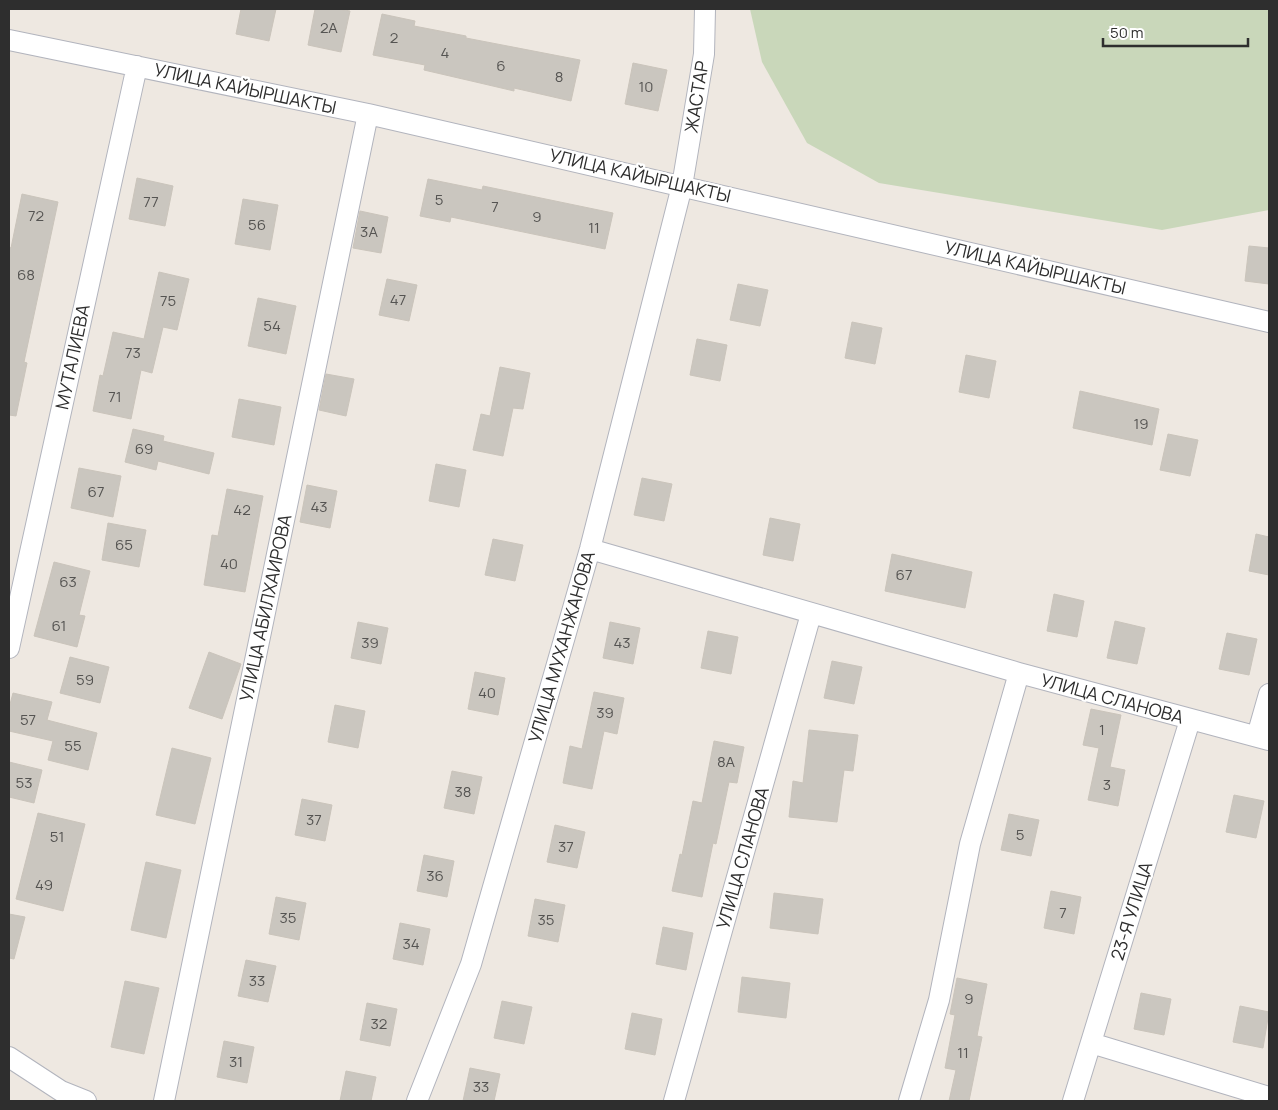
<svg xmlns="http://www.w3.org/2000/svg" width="1278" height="1110" viewBox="0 0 1278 1110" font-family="Manrope,sans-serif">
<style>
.cemetery{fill:#c9d7ba}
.building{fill:#cac6bf;stroke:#cac4bb}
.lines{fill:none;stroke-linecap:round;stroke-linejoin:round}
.street-casing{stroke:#b2b4bd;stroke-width:22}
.street{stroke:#fff;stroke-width:20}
.labels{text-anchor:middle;stroke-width:4.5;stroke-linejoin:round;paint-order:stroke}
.number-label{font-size:15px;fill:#555452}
.street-label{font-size:18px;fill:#2e2e2e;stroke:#fff}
</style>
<rect width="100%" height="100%" fill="#eee8e1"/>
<path class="cemetery" d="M750,9h519v201l-107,20 -283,-47 -72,-40 -45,-81z"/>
<path class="building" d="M241,9h35l-7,32 -33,-7z
M315,9h24l11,2 -9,41 -33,-7z
M382,14l33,7 -1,5 52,10v2l114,22 -9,41 -57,-13v3l-34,-8 -56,-13 1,-5 -52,-10z
M633,63l34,7 -9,41 -33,-7z
M137,178l36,8 -8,40 -36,-7z
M428,179l54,11 1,-4 130,27 -8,36 -154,-32 -1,5 -30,-6z
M22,194l36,8 -34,160 3,1 -11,53 -7,-1v-168l2,1z
M243,199l35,6 -8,45 -35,-6z
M360,211l28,6 -7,36 -28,-5z
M1249,246l20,2v36l-24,-3z
M159,272l30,7 -12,51 -14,-3 -11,46 -11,-3 -10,49 -38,-8 7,-36 3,1 10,-44 31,7z
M387,279l30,6 -8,36 -30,-6z
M738,284l30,6 -8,36 -30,-6z
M258,298l38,8 -10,48 -38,-8z
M852,322l30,6 -7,36 -30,-6z
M697,339l30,6 -7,36 -30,-6z
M966,355l30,6 -7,37 -30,-6z
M500,367l30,6 -7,36 -10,-1 -10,48 -30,-6 8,-36 9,2z
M326,374l28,5 -8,37 -27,-6z
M1080,391l79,18 -7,36 -79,-17z
M239,399l42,8 -7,38 -42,-8z
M133,429l31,7 -1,5 51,12 -5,21 -51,-13 -2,9 -31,-8z
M1168,434l30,6 -8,36 -30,-6z
M436,464l30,6 -7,37 -30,-6z
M79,468l42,8 -8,41 -42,-9z
M642,478l30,6 -8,37 -30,-6z
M307,485l30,6 -7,37 -30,-6z
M227,489l36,7 -18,96 -41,-7 8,-50 6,1z
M770,518l30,6 -7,37 -30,-6z
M108,523l38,7 -7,37 -37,-7z
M1256,534l13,3v38l-20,-4z
M493,539l30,6 -8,36 -30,-6z
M892,554l80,18 -7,36 -80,-17z
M54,562l36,9 -11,44 6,1 -8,31 -43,-11z
M1054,594l30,7 -7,36 -30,-6z
M1115,621l30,7 -8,36 -30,-6z
M358,622l30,6 -7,36 -30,-6z
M610,622l30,6 -7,36 -30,-6z
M708,631l30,6 -7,37 -30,-6z
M1227,633l30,6 -8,36 -30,-6z
M209,652l32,12 -19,55 -33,-11z
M70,657l39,10 -9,36 -40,-10z
M832,661l30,6 -8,37 -30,-6z
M475,672l30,6 -7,37 -30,-6z
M594,692l30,6 -7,36 -13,-3 -12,58 -29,-6 7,-37 12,3z
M13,693l39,9 -5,18 50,13 -9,37 -40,-10 5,-19 -44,-10v-23z
M335,705l30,6 -7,37 -30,-6z
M1091,709l30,6 -11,52 15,3 -7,36 -30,-6 11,-52 -16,-3z
M809,730l49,5 -5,36 -9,-1 -7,52 -48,-5 4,-36 10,2z
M714,741l30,6 -7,36 -8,-1 -13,62 -3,-1 -11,54 -30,-6 8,-37 2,1 11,-54 9,2z
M172,748l39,10 -16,66 -39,-9z
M9,762l33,8 -8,33 -25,-6z
M452,771l30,6 -8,37 -30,-6z
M1234,795l30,6 -8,37 -30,-6z
M302,799l30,6 -7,36 -30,-6z
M38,813l47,11 -22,87 -47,-12z
M1009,814l30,6 -8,36 -30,-6z
M555,825l30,7 -8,36 -30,-6z
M424,855l30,6 -7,36 -30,-6z
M146,862l35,8 -15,68 -35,-8z
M1051,891l30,6 -7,37 -30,-6z
M774,893l49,6 -5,35 -48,-6z
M276,897l30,6 -7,37 -30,-6z
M535,899l30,6 -7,37 -30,-6z
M9,914l16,3 -11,42 -5,-1z
M400,923l30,6 -7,36 -30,-6z
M663,927l30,6 -7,37 -30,-6z
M246,960l30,6 -8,36 -30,-6z
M742,977l48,6 -4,35 -48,-6z
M957,978l30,6 -10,52 5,1 -13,64h-20l7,-31 -11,-2 10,-53 -5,-1z
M125,981l34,7 -15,66 -33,-7z
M1141,993l30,6 -7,36 -30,-6z
M502,1001l30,6 -8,37 -30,-6z
M367,1003l30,6 -7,37 -30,-6z
M1240,1006l29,6 -6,36 -30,-6z
M632,1013l30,6 -7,36 -30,-6z
M224,1041l30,6 -7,36 -30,-6z
M470,1068l30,6 -6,27h-31z
M346,1071l30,6 -5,24h-31z"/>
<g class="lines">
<g class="street-casing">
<path id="street" d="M9,40l359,74 901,208
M590,549l429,124 250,67
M9,648l128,-582
M1257,736l12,-42
M1091,1043l178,54
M9,1057l52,34 25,10
M164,1101l204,-987
M417,1101l54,-137 119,-415 92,-363 22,-132 1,-45
M674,1101l137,-487
M909,1101l30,-101 31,-156 49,-171
M1073,1101l117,-381"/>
</g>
<use href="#street" class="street"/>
</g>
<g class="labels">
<g class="number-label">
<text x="329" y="33">2А</text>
<text x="394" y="43">2</text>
<text x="445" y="58">4</text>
<text x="501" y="71">6</text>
<text x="559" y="82">8</text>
<text x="646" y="92">10</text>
<text x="439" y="205">5</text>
<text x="151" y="207">77</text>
<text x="495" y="212">7</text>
<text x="36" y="221">72</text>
<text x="537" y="222">9</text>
<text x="257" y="230">56</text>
<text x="594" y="233">11</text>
<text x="369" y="237">3А</text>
<text x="26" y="280">68</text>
<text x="398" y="305">47</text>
<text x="168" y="306">75</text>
<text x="272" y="331">54</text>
<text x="133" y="358">73</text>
<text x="115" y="402">71</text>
<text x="1141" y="429">19</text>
<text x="144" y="454">69</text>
<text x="96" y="497">67</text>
<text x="319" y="512">43</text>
<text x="242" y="515">42</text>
<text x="124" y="550">65</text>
<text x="229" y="569">40</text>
<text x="904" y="580">67</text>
<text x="68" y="587">63</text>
<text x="59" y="631">61</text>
<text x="370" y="648">39</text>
<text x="622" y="648">43</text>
<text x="85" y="685">59</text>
<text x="487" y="698">40</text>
<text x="605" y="718">39</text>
<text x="28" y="725">57</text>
<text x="1102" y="735">1</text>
<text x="73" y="751">55</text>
<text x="726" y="767">8А</text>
<text x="24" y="788">53</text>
<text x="1107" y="790">3</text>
<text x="463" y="797">38</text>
<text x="314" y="825">37</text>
<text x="1020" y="840">5</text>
<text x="57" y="842">51</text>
<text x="566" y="852">37</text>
<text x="435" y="881">36</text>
<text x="44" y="890">49</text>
<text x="1063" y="918">7</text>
<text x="288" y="923">35</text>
<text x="546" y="925">35</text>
<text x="411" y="949">34</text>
<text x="257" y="986">33</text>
<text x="969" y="1004">9</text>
<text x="379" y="1029">32</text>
<text x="963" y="1058">11</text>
<text x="236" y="1067">31</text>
<text x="481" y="1092">33</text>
</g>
<g class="street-label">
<text transform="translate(245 89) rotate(12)" y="6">УЛИЦА КАЙЫРШАКТЫ</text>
<text transform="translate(697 97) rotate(-81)" y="6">ЖАСТАР</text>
<text transform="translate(640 176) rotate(13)" y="6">УЛИЦА КАЙЫРШАКТЫ</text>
<text transform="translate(1035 268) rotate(13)" y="6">УЛИЦА КАЙЫРШАКТЫ</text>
<text transform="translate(73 357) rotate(-78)" y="6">МУТАЛИЕВА</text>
<text transform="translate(266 608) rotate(-78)" y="6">УЛИЦА АБИЛХАИРОВА</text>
<text transform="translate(562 647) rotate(-74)" y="6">УЛИЦА МУХАНЖАНОВА</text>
<text transform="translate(1112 699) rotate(15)" y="6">УЛИЦА СЛАНОВА</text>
<text transform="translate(743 858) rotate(-74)" y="6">УЛИЦА СЛАНОВА</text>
<text transform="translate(1132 911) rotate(-73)" y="6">23-Я УЛИЦА</text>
</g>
</g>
<rect width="1278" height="1110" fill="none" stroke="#2e2e2e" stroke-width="20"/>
<path d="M1103 38v8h145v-8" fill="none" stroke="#2e2e2e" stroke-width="2.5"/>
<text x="1110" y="38" font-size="15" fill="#2e2e2e" stroke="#ffffff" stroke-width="4" paint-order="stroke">50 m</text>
</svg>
